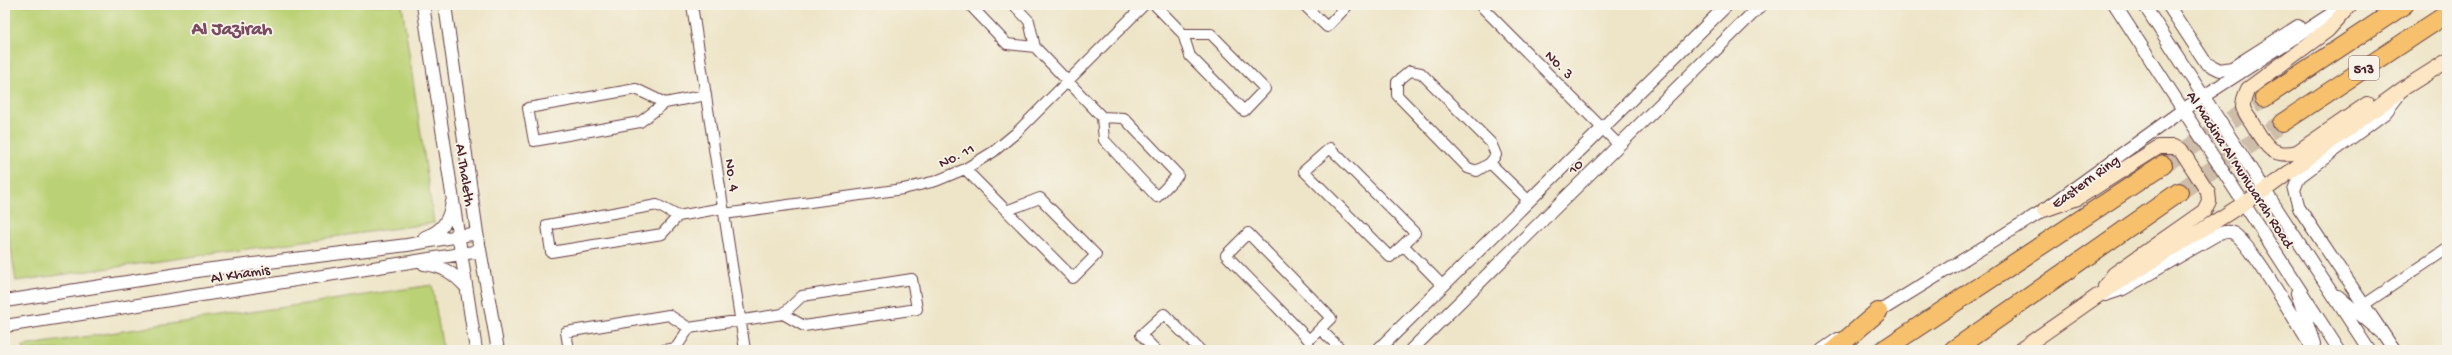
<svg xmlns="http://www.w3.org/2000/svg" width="2452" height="355" viewBox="0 0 2452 355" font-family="'Gochi Hand',sans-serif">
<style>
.green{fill:#bbd175;stroke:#827850}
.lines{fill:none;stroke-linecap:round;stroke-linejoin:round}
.motorway-tunnel{stroke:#cdbda9;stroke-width:18;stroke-dasharray:18 9;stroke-linecap:butt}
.minor-casing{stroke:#633d43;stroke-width:12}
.tertiary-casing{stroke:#633d43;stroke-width:14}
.secondary-casing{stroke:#633d43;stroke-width:16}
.motorway-casing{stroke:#633d43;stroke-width:20}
.minor{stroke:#fff;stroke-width:10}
.tertiary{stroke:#fff;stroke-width:12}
.secondary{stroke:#fce6c4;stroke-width:14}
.motorway{stroke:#f7c06c;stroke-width:18}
.labels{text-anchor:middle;stroke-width:3.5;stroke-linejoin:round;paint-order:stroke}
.shield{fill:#f7f3e8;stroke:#7e5f64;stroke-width:1}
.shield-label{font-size:14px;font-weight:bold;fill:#4a1f2b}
.street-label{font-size:15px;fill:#4a1f2b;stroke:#f7f3e8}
.district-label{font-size:19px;font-weight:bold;fill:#7a4c62;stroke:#f7f3e8}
</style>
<rect width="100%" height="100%" fill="#f7f3e8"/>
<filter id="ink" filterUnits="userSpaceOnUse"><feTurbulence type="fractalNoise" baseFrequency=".025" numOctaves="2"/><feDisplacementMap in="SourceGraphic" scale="8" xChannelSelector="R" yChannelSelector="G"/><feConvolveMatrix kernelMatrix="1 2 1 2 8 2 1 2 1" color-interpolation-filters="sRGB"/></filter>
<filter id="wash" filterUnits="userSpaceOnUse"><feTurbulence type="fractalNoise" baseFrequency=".012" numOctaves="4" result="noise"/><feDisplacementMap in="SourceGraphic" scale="16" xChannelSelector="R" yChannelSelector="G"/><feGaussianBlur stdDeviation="0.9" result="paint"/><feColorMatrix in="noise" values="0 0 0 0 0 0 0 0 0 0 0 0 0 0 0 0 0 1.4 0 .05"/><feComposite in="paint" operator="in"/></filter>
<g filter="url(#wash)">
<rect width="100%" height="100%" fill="#eee5c8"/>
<path class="green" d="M5,5h397l32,218 -418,58 -11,-70z
M432,285l11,65h-420v-4z"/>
</g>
<g filter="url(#ink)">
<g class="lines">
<path class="motorway-tunnel" d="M2163,165l101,-67
M2179,192l103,-69"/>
<g class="minor-casing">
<path id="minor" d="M692,5l53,345
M970,5l37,39 28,3
M1014,5l15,16 6,26 67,70 2,23 53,57 21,-22 -54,-57 -22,-1
M1155,5l28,29 7,22 54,55 21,-22 -54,-55h-28
M1304,5l23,22 20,-21 -1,-1
M1480,5l139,140
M665,103l-29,-14 -108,19 6,33 106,-19 25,-19 41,-8
M1490,163l-13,8 -9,-3 -71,-73v-13l13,-11 11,2 70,70 5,12 -6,8 39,38
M965,169l108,109 23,-23 -56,-57 -34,13
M724,214l179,-25 33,-8 29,-12 28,-17 23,-19 128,-128
M678,216l-21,-11 -110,20 4,27 111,-18 16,-18 45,-8
M1248,233l83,85 -22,22 -83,-85z
M1403,245l-13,12 -86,-86 26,-23 85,85 -12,12 40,41
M2365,304l82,-55
M1320,329l22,21
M569,350l-3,-18 103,-17 20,13 94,-14 21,12 113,-17 -5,-30 -110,17 -19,18
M664,350l12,-2 13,-20
M1156,350l-15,-15 23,-21 36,36"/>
</g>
<g class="tertiary-casing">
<path id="tertiary" d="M423,5l53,345
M445,5l32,228 21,117
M2115,5l224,345
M2144,5l225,345
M2168,5l38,58 14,7 12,-2 66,-42
M425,237c17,-6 24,-16 27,-35
M424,264c19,2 29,9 42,23
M2297,293l17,51
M2105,295l18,-6 93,-54c5,-2 11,-5 17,-2 17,8 67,96 80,117
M2338,296l46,39 10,15
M5,301l199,-31 203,-25 70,-12
M1872,316l172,-106 140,-101 161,-104
M5,326l475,-75
M2384,335l-85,-127 -5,-18 5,-13 86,-64 13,-17
M1378,350l349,-345
M1411,350l350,-345
M1822,350l16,-11"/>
</g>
<g class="secondary-casing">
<path id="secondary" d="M2350,5l-22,25 -80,59c-3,6 -5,11 -5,18 1,5 6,11 9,16 12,20 19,36 45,29l70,-48
M2044,210l34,-12 81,-51h15l7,3 27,42 1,9 -5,10 -90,63 -9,12
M2020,350l76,-53 169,-107 139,-102 43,-27"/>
</g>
<g class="motorway-casing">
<path id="motorway" d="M2264,98l140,-93
M2282,123l165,-109
M1834,350l44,-38
M1883,350l280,-185
M1953,350l226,-158"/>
</g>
<use href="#minor" class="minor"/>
<use href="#tertiary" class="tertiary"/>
<use href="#secondary" class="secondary"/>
<use href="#motorway" class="motorway"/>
</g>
</g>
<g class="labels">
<rect class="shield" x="2349" y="56" width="30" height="24" rx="3"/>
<g class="shield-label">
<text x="2364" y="73">513</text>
</g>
<g class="street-label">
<text transform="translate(1560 64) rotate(45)" y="5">No. 3</text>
<text transform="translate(956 155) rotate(-26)" y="5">No. 11</text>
<text transform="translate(1575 166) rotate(-45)" y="5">10</text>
<text transform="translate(2241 169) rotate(57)" y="5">Al Madina Al Munwarah Road</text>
<text transform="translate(466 175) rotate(81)" y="5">Al Thaleth</text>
<text transform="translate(733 175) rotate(81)" y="5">No. 4</text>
<text transform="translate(2085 181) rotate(-36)" y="5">Eastern Ring</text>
<text transform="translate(240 273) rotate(-9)" y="5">Al Khamis</text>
</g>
<g class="district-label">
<text x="232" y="34">Al Jazirah</text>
</g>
</g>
<rect width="2452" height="355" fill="none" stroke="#f7f3e8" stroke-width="20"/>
</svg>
